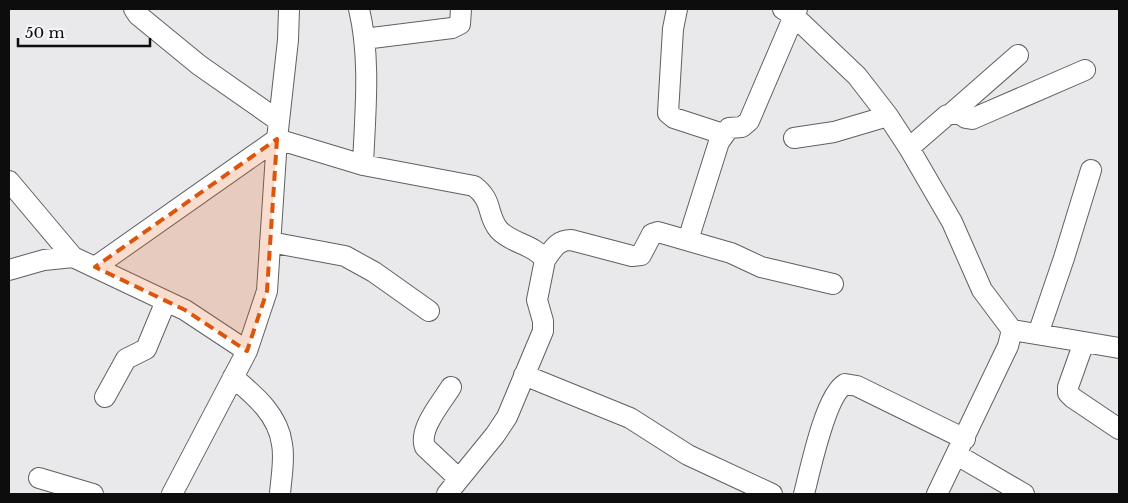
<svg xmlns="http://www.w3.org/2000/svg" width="1128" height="503" viewBox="0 0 1128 503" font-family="'Libre Baskerville',serif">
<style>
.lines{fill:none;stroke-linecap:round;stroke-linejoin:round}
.minor-casing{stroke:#606061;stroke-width:22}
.minor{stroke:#fff;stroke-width:20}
.marked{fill:#dd550c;fill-opacity:0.2;stroke:#dd550c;stroke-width:4;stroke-dasharray:10 6;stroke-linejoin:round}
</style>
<rect width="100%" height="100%" fill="#e9e9eb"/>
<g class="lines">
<g class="minor-casing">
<path id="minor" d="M134,9l4,6 61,50 80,56
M289,9l-1,31 -11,99 86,26 111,21c20,15 12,29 25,44 13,14 35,14 46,30l-8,40 6,21v10l-36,86 -12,18 -48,59
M359,9c12,50 6,105 4,156
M677,9l-4,20 -5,84 6,5 49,16
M783,9l11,7 63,60 31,40 21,32 43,74 30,68 30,40 -4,16 -71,148
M364,39l88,-11 8,-4 1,-15
M953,112l65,-57
M794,138l40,-6 54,-16
M909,148l38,-33 12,-2 7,5 6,1 113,-49
M9,181l64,76
M688,240l31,-98 10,-14 13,-1 7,-6 48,-112
M270,242l75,14 29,16 55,39
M545,260c8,-11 12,-20 26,-20l61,16 9,-1 11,-21 6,-2 73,21 30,14 72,17
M95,267l182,-128 -10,152 -20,60
M9,270l35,-10 29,-3 112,53 62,41 -75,143
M1012,330l72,12 -16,45v6l5,5 46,31
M1038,334l26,-76 27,-88
M1084,342l35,6
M524,375l106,43 58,37 84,39
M233,377c21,18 45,37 49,67 3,16 -1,34 -2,50
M451,387c-9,15 -33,42 -26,60l33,31
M105,397l21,-38 20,-10 20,-48
M957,455l67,39
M39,478l54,16
M804,494c6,-23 21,-98 41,-110l12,2 108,53"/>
</g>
<use href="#minor" class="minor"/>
</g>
<path class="marked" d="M277,139l-10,152 -20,60 -62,-41 -90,-43z"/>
<rect width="1128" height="503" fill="none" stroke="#0d0d0d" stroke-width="20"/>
<path d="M18 38v8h132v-8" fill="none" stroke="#0d0d0d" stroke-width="2.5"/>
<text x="25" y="38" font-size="15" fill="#0d0d0d" stroke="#f6f6f8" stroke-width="4" paint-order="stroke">50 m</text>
</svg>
